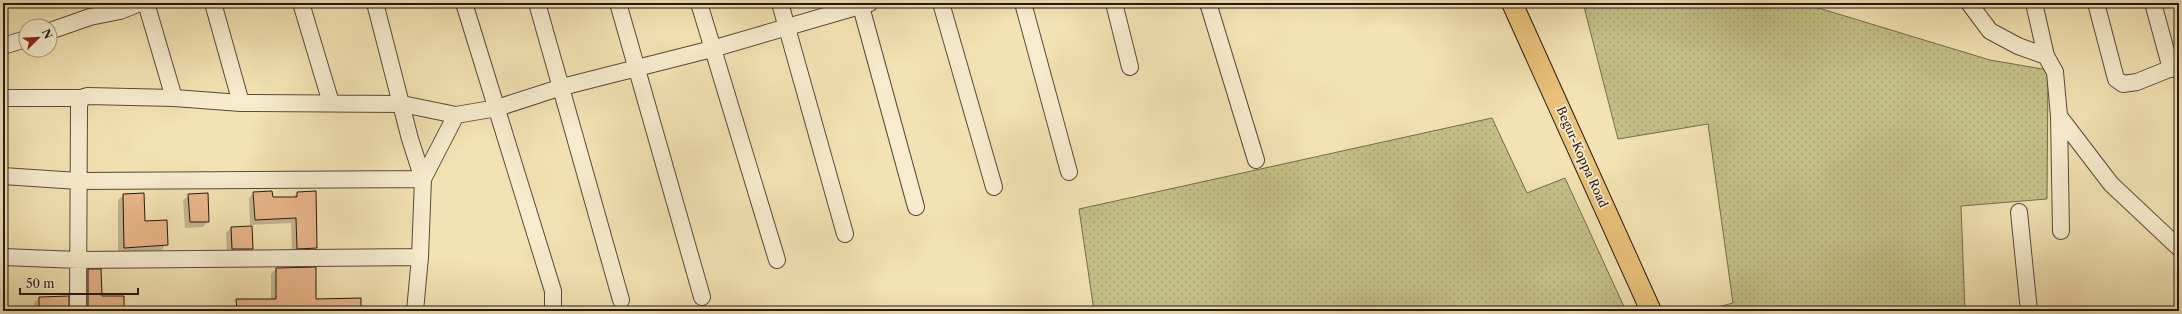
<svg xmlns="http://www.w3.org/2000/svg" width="2182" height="314" viewBox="0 0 2182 314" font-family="'Libre Caslon Text',serif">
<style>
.grass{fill:url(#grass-dots);stroke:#736c4c}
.shadow{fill:#0003}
.building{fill:#eab68a;stroke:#231710}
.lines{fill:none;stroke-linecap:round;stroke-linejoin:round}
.minor-casing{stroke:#574a39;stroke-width:18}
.major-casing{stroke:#231710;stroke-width:22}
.minor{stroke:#f7ecce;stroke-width:16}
.major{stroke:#eac17a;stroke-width:20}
.labels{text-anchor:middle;stroke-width:3.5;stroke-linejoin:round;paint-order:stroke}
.street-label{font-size:12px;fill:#231710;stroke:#f7ecce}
</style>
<defs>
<pattern id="grass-dots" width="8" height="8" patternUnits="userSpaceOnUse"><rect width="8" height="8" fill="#c3c087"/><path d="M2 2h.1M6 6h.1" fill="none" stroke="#a7a474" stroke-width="1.8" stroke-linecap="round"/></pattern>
</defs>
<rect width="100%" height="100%" fill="#f3e2b3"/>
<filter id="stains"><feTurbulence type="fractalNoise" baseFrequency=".005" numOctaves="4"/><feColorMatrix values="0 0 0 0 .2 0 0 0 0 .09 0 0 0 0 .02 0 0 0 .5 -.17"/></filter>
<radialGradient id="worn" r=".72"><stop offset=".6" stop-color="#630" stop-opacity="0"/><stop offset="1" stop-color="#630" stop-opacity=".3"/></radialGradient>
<path class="grass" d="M1583,3h219l188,57 58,10 -1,129 -86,7 4,105h-263l31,-8 -25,-179 -90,15z
M1492,118l35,75 38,-15 61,133h-532l-15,-102z"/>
<path class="shadow" d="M254,193l18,5h20l5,-5 19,55 -5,5h-19l-1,-30 -41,2 -1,-27z
M123,195l21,27 23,22 -6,6 -43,3v-53z
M189,195l19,26 -5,6 -18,1 -2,-28z
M231,228l21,21 -6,5h-19l-1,-21z
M276,269l39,31 45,11h-110l21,-11v-26z
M88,270l13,27 22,14h-41l1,-35z
M39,298l30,13h-35v-8z"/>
<path class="building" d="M272,191l1,6h24v-5l19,-1 1,57 -20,1 -1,-31 -41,2 -2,-28z
M144,193l1,28 22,-1 1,25 -44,3 -1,-54z
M208,193l1,29h-19l-2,-28z
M252,226l1,23h-21l-1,-22z
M316,267v32l45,-1v13h-124l-1,-12h40v-31z
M88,269h13l1,27h22v15h-36z
M69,296v15h-30v-14z"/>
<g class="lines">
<g class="minor-casing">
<path id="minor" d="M146,3l28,95
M213,3l28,100
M301,3l30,100
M375,3l35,136 13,40 -3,78 -5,54
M464,3l89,288v20
M537,3l84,297
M618,3l84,294
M699,3l78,257
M780,3l65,231
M860,3l56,204
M941,3l53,184
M1023,3l46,169
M1114,3l16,64
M1208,3l48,157
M1969,3l21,28 28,15 28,10 9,16 4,44 52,68 68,64
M2034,3l12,53
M2096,3l20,76 7,5 14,-2 42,-17
M2153,3l18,66
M50,31l40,-14 30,-6 20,-8
M3,46l23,-7
M3,98h78
M2059,116l2,115
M3,176l75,5 345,-2 33,-64
M2019,212l10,99
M3,257l75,3 342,-3
M78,311l1,-205 2,-8 6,-2 87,2 67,5 161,1 54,11 41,-7 65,-21 150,-38 158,-46"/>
</g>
<g class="major-casing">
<path id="major" d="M1512,3l139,308"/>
</g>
<use href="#minor" class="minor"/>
<use href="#major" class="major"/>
</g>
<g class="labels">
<g class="street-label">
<text transform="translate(1582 157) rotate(66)" y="4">Begur-Koppa Road</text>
</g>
</g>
<rect width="2182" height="314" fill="none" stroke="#f3e2b3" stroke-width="16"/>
<rect x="4" y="4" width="2174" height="306" fill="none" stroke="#231710" stroke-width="2"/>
<rect x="8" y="8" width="2166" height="298" fill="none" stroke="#231710"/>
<g transform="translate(38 38) rotate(66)"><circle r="19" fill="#f7ecce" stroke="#a29782"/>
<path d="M0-3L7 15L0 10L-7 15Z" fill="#8f2418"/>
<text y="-6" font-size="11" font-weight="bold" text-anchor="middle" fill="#231710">N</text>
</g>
<path d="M20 288v6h118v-6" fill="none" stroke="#231710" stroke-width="2"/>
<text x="26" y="288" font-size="12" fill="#231710" stroke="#f7ecce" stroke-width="3" paint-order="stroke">50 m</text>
<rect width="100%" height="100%" filter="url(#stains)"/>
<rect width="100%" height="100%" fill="url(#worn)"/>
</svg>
